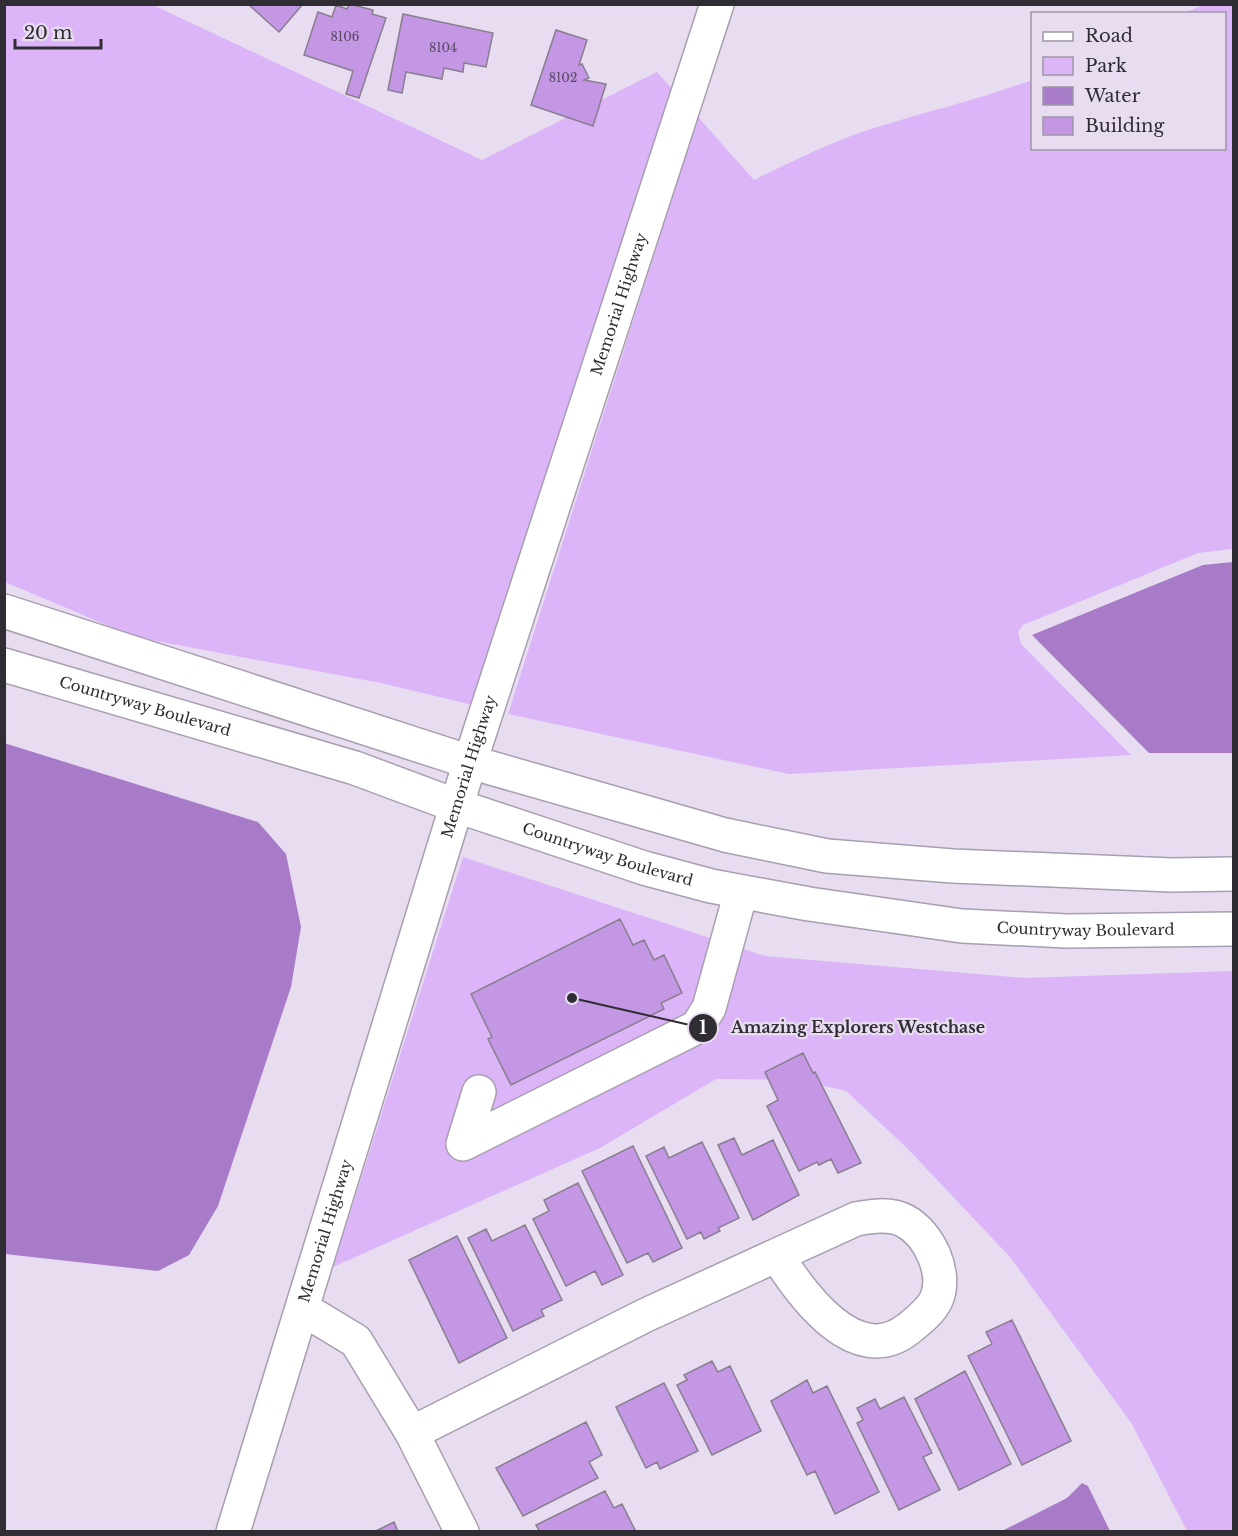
<svg xmlns="http://www.w3.org/2000/svg" width="1238" height="1536" viewBox="0 0 1238 1536" font-family="'Libre Baskerville',serif">
<style>
.green{fill:#dbb5f8}
.water{fill:#a77bc7}
.building{fill:#c497e5;stroke:#887e8f;stroke-width:1.5}
.lines{fill:none;stroke-linecap:round;stroke-linejoin:round}
.minor-casing{stroke:#a89eb0;stroke-width:36}
.minor{stroke:#fff;stroke-width:33}
.labels{text-anchor:middle;stroke-width:4.5;stroke-linejoin:round;paint-order:stroke}
.number-label{font-size:12px;fill:#554760}
.street-label{font-size:15px;fill:#302c33;stroke:#e7dcf0}
.leader{fill:none;stroke:#302c33;stroke-width:2}
.callout-dot{fill:#302c33;stroke:#e7dcf0;stroke-width:2}
.mark-label{font-size:18px;text-anchor:middle;font-weight:bold;fill:#fff}
.callout-label{font-size:16px;text-anchor:middle;font-weight:bold;fill:#302c33;stroke:#e7dcf0;stroke-width:4.5;stroke-linejoin:round;paint-order:stroke}
</style>
<rect width="100%" height="100%" fill="#e7dcf0"/>
<path class="green" d="M4,5h149l329,155 175,-88 16,18 -196,616 -96,-23 -246,-46 -130,-55z
M1203,5h30v544l-35,4 -175,72 -5,7 3,12 110,111 -342,19 -281,-60 190,-597 56,63c39,-19 81,-40 123,-53 52,-16 104,-28 155,-47v68h192v-134l-39,-1z
M463,857l302,99 259,22 209,-7v560h-46l-55,-107 -122,-167 -103,-109 -61,-57 -47,-11 -83,-1 -116,69 -267,119z"/>
<path class="water" d="M1233,562v191h-84l-117,-118 171,-70z
M4,743l254,79 28,32 15,73 -10,60 -73,219 -29,49 -31,16 -153,-17z
M1082,1483l6,3 22,45h-108l65,-33z"/>
<path class="building" d="M248,4h55l-24,28z
M349,4l24,6 -1,4 14,4 -27,80 -13,-4 7,-23 -49,-16 14,-43 14,5 4,-12 11,4z
M403,14l90,19 -7,34 -22,-4 -1,9 -19,-4 -2,11 -36,-7 -4,21 -14,-3z
M556,30l31,10 -8,25 3,-1 7,14 -5,2 22,4 -13,42 -62,-21z
M620,919l13,26 11,-5 10,20 10,-5 18,38 -21,10 3,6 -153,76 -23,-46 4,-2 -21,-43z
M803,1053l10,20 2,-1 46,91 -23,10 -7,-14 -12,6 -2,-3 -18,9 -32,-65 11,-6 -13,-28z
M734,1138l8,17 31,-15 26,55 -46,25 -35,-75z
M702,1142l37,76 -21,10 2,3 -16,8 -3,-7 -14,7 -41,-83 18,-9 5,11z
M633,1146l49,102 -29,14 -5,-9 -21,10 -45,-92z
M578,1183l45,92 -21,10 -7,-14 -29,15 -33,-67 16,-8 -5,-11z
M525,1225l37,75 -21,10 3,6 -31,15 -45,-93 18,-9 6,12z
M457,1236l50,102 -48,25 -50,-103z
M1012,1320l59,121 -49,24 -54,-109 24,-12 -6,-12z
M712,1361l6,11 12,-6 31,65 -49,24 -35,-70 10,-5 -3,-5z
M965,1371l46,93 -52,26 -44,-91z
M807,1380l6,13 14,-7 52,106 -44,22 -20,-43 -8,4 -36,-74z
M664,1383l34,68 -38,18 -3,-7 -11,6 -30,-61z
M904,1397l28,56 -9,4 17,33 -41,20 -42,-87 6,-3 -6,-12 18,-9 5,10z
M586,1422l16,33 -13,7 9,16 -75,38 -27,-48z
M605,1491l9,17 8,-4 14,28h-96l-4,-7z
M394,1522l4,10h-24z"/>
<g class="lines">
<g class="minor-casing">
<g id="minor">
<path d="M4,611l466,151 255,73 102,21 126,10 219,9 62,-1"/>
<path id="s1" d="M4,665l351,103 102,38 187,62 67,18 98,18 153,22 105,5 167,-2"/>
<path d="M479,1092l-16,52 234,-117 12,-19 32,-116"/>
<path d="M303,1309l53,32 56,92 50,99"/>
<path d="M412,1433l234,-118 210,-96c15,-3 34,-6 49,2 24,13 43,52 31,79 -6,12 -18,21 -28,29 -52,41 -106,-34 -130,-72"/>
<path id="s2" d="M233,1532l237,-770 247,-758"/>
</g>
</g>
<use href="#minor" class="minor"/>
</g>
<g class="labels">
<g class="number-label">
<text x="345" y="41">8106</text>
<text x="443" y="52">8104</text>
<text x="563" y="82">8102</text>
</g>
<g class="street-label">
<text dy="5" stroke="none"><textPath href="#s2" startOffset="1287">Memorial Highway</textPath></text>
<text dy="5" stroke="none"><textPath href="#s1" startOffset="147">Countryway Boulevard</textPath></text>
<text dy="5" stroke="none"><textPath href="#s2" startOffset="801">Memorial Highway</textPath></text>
<text dy="5" stroke="none"><textPath href="#s1" startOffset="633">Countryway Boulevard</textPath></text>
<text dy="5" stroke="none"><textPath href="#s1" startOffset="1119">Countryway Boulevard</textPath></text>
<text dy="5" stroke="none"><textPath href="#s2" startOffset="315">Memorial Highway</textPath></text>
</g>
</g>
<path class="leader" d="M572 998L703 1028"/>
<g class="callout-dot">
<circle cx="572" cy="998" r="6"/>
<circle cx="703" cy="1028" r="15"/>
</g>
<g class="mark-label">
<text x="703" y="1034">1</text>
</g>
<g class="callout-label">
<text x="858" y="1033">Amazing Explorers Westchase</text>
</g>
<rect width="1238" height="1536" fill="none" stroke="#302c33" stroke-width="12"/>
<rect x="1031" y="12" width="195" height="138" fill="#e7dcf0" stroke="#9e96a4" stroke-width="1.5"/>
<rect x="1043" y="32" width="30" height="9" fill="#ffffff" stroke="#9e96a4" stroke-width="1.5"/>
<text x="1085" y="42" font-size="18" fill="#302c33">Road</text>
<rect x="1043" y="57" width="30" height="18" fill="#dbb5f8" stroke="#9e96a4" stroke-width="1.5"/>
<text x="1085" y="72" font-size="18" fill="#302c33">Park</text>
<rect x="1043" y="87" width="30" height="18" fill="#a77bc7" stroke="#9e96a4" stroke-width="1.5"/>
<text x="1085" y="102" font-size="18" fill="#302c33">Water</text>
<rect x="1043" y="117" width="30" height="18" fill="#c497e5" stroke="#9e96a4" stroke-width="1.5"/>
<text x="1085" y="132" font-size="18" fill="#302c33">Building</text>
<path d="M15 39v9h86v-9" fill="none" stroke="#302c33" stroke-width="3"/>
<text x="24" y="39" font-size="18" fill="#302c33" stroke="#e7dcf0" stroke-width="4.5" paint-order="stroke">20 m</text>
</svg>
